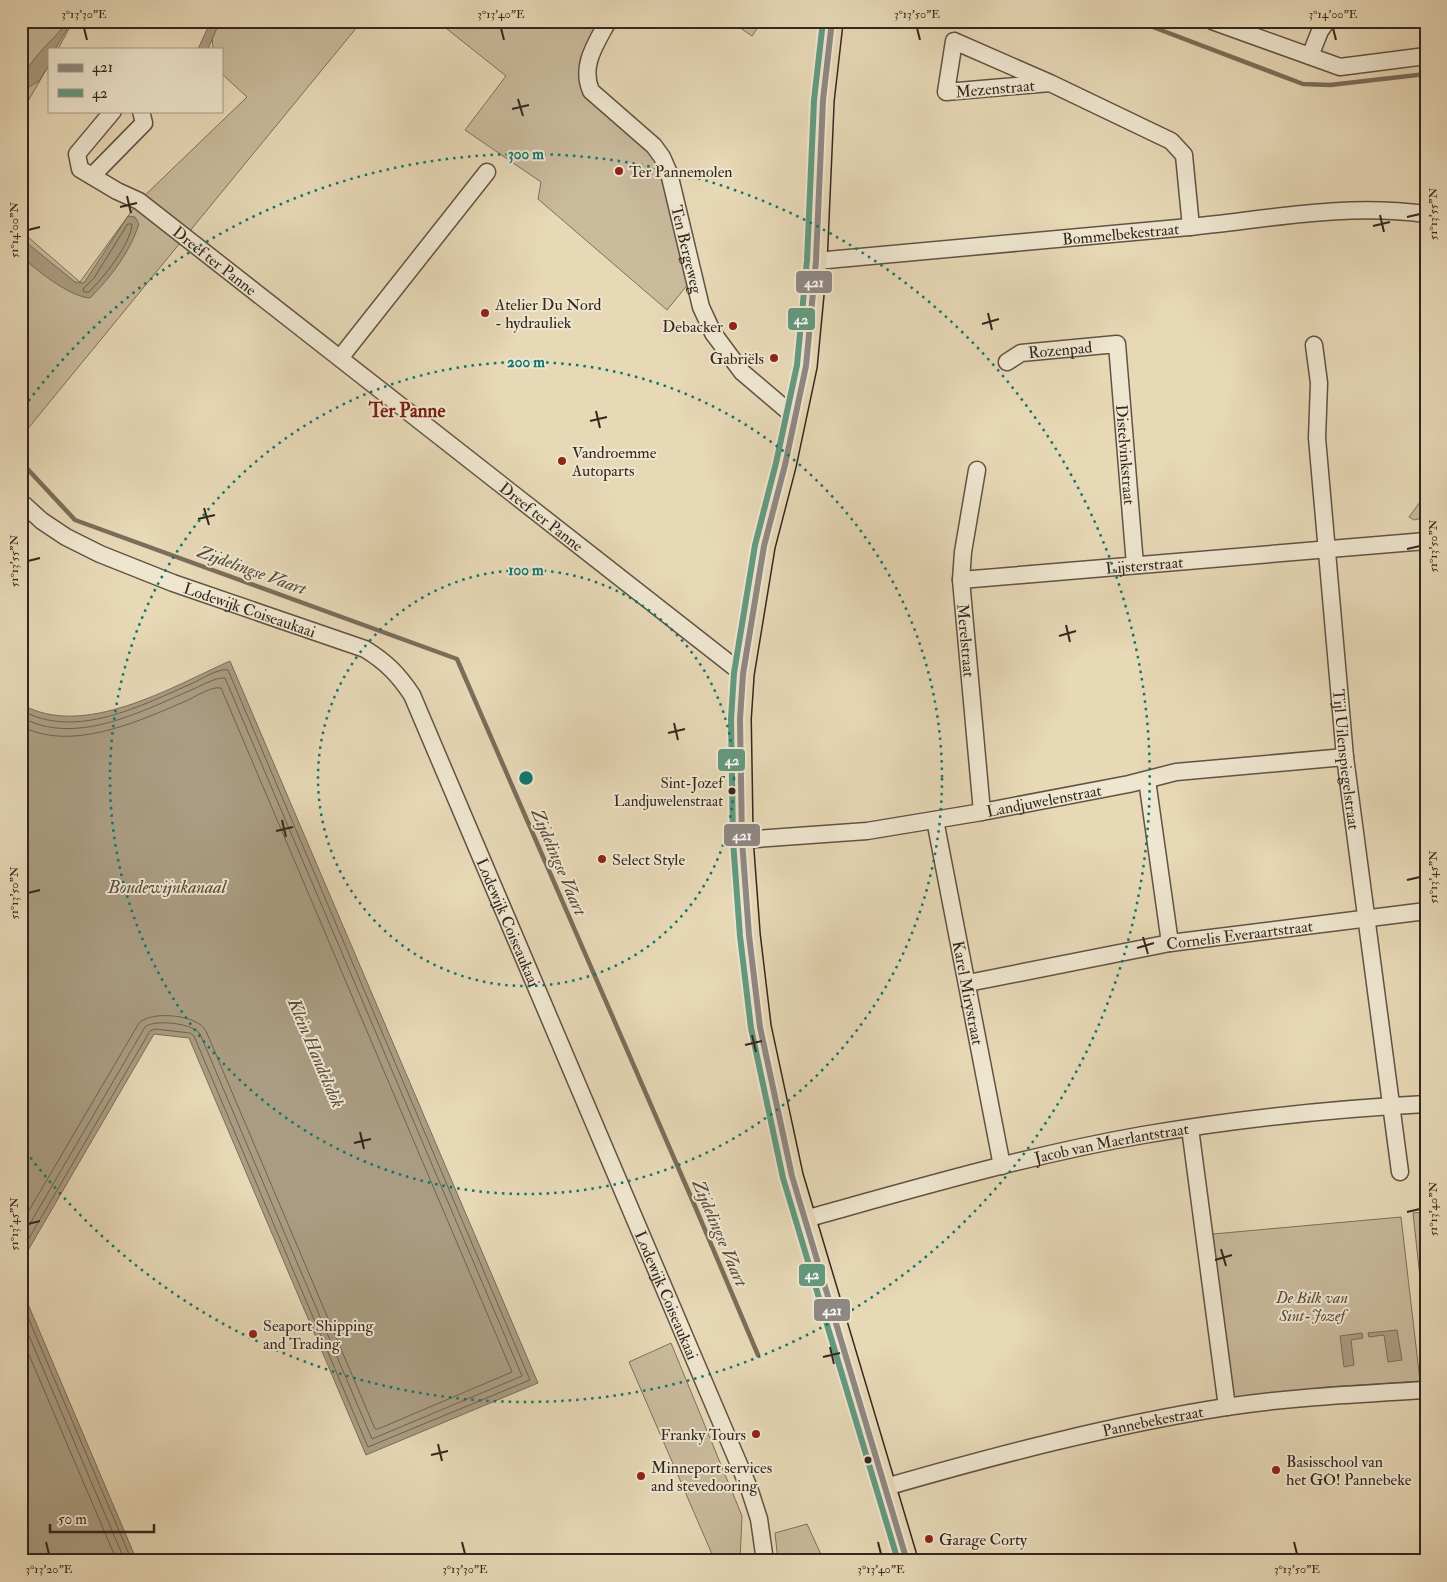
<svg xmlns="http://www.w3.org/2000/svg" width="1447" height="1582" viewBox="0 0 1447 1582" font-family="'IM FELL Double Pica',serif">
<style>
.green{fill:#c9ba9c;stroke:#7e705d}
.water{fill:#aa9c82;stroke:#7b6d5a}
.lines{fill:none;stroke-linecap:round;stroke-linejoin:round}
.shore{stroke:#6f6250;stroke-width:1}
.stream{stroke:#7b6d5a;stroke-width:4.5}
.minor-casing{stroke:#615344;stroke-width:19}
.major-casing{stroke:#34271e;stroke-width:24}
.minor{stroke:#efe6d0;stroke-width:16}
.major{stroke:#e7d8b6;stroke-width:21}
.bus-1-casing{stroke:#efe6d0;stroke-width:10}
.bus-2-casing{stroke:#efe6d0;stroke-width:10}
.bus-1{stroke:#8f8883;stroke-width:6}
.bus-2{stroke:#639a80;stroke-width:6}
.ticks{fill:none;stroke:#34271e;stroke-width:2}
.ring{fill:none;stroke:#0f766e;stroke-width:2.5;stroke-dasharray:2.5 5}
.poi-dot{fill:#8f2418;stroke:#efe6d0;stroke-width:2}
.bus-dot{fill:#34271e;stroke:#efe6d0;stroke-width:2}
.labels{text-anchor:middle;stroke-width:4;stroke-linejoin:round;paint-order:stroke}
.bus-label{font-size:15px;fill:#34271e;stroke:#efe6d0;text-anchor:end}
.street-label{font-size:16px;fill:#34271e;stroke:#efe6d0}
.poi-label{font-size:16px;fill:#34271e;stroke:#efe6d0;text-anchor:start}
.park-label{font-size:16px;font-style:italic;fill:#594c3e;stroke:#efe6d0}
.water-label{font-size:18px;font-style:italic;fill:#574a3c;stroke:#efe6d0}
.quarter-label{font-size:19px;font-weight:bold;fill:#7a1f14;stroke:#efe6d0}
.centre{fill:#0f766e;stroke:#efe6d0;stroke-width:2.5}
.ring-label{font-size:15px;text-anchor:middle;font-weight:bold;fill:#0f766e;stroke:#efe6d0;stroke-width:4;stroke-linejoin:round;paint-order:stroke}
.line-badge{stroke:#efe6d0;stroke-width:2}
.badge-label{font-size:14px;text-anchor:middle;font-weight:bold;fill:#fff}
.neatline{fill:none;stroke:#34271e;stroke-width:2}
.ticks-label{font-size:12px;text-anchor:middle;fill:#34271e}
</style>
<rect width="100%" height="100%" fill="#e7d8b6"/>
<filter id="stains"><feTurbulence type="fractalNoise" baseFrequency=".004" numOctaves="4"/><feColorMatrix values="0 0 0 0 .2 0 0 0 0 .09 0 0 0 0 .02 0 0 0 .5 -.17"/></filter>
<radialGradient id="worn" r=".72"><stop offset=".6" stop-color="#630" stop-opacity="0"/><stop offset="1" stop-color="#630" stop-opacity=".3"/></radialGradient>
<path class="green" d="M21,21h52l-15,28h-9v16l-28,48z
M211,21h151l-341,416v-206l59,51 59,-81 108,-104 -26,-24v-24h-8z
M437,21h171l-21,60 67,65 40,131 -27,33 -129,-111 3,-17 -76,-52 41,-54z
M730,21h32l-10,15z
M1426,494v23l-12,3 -5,-3z
M1426,1212v112h-1l-12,-111z
M1401,1217l19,164 -94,6 -94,11 -19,-164z
M671,1343l71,173 -2,45h-25l-86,-199z
M807,1524l17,37h-46l-3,-28z"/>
<path class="water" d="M68,21h4l-17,28h-6v16l-10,16 -18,11c0,-29 31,-49 47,-71z
M205,21h15l-12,28h-10l11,-24z
M128,216l7,1 4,7c-9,28 -28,53 -49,74 -20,-1 -54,-28 -69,-42v-18l54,44 9,1z
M230,661l308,722 -172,72 -177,-417 -35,-4 -131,225 -2,8v-563c63,36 150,-17 209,-43z
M21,1284l1,6 115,271h-116z
M1397,1330l5,30 -14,2 -4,-27 -15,2 -1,-4z
M1362,1333l1,5 -12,2 3,25 -10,2 -4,-31z"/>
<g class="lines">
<path class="shore" d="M128,224h4c-1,20 -29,54 -43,68h-5l-1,-3 11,-11z
M21,710c55,31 121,-5 172,-27 9,-4 25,-15 35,-13l302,710 -162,67 -174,-411 -4,-3 -35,-4 -5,2 -129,221
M21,717c53,30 119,-5 168,-26 10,-4 26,-14 36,-13l297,698 -150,63 -172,-405c-7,-11 -46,-15 -55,-7l-124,212
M21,726c50,27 118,-5 165,-25 9,-4 25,-15 35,-13l291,684 -134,57h-3l-169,-398c-8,-16 -54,-21 -67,-8l-118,201
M21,1301l111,260
M21,1317l104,244
M21,1336l96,225"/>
<path class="stream" d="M1137,21l166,63 27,1 96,-11
M21,462l54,58 382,139 237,545 64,151"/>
<g class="minor-casing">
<g id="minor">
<path id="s1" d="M608,21c-12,23 -28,44 -17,70l63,55 8,11 7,16 32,134 12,26 29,39 54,46"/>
<path d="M1212,21l128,46 86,-11"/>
<path d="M1310,56l10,-25 7,-10"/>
<path d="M1050,83l-104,9 8,-51 96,42 121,58 13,14 7,72"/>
<path id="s2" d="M113,111l-36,43 3,15 37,22 22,10 604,473"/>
<path d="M92,176l52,-53 -3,-12"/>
<path id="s3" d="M816,261c124,-11 248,-22 373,-34 81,-8 155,-24 237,-13"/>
<path id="s4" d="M1314,345l5,38 -2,55 28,319 55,415"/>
<path d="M340,358l147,-186"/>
<path id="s5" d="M1007,362l14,-9 96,-9 18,221"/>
<path id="s6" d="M977,470l-14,82 -2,28 21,232"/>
<path id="s7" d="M21,502l21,19 24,16 34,17 73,29 192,66c21,13 33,25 47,46l337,793 10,31 6,42"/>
<path id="s8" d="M961,580l465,-39"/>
<path d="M1147,780l23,163"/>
<path id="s9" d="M935,820l67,346"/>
<path id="s10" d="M742,840l125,-9 115,-19 147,-28 47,-12 169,-15"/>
<path id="s11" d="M968,983l202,-40 256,-32"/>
<path d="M1190,1128l37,279"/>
<path id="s12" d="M805,1219c112,-31 224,-64 338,-84 94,-16 188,-26 283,-31"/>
<path id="s13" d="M886,1487c111,-32 225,-62 340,-80 66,-10 133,-13 200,-17"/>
</g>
</g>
<g class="major-casing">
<path id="major" d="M832,21l-9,79 -7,161 -10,105 -21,99 -21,81 -21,128 -3,45 2,121 7,95 11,92 32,149 115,385"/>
</g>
<use href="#minor" class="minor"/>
<use href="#major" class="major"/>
<g class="bus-1-casing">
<path id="bus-1" d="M832,21l-9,79 -7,161 -10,105 -21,99 -21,81 -21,128 -3,45 2,121 7,95 11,92 32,149 115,385"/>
</g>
<g class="bus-2-casing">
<path id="bus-2" d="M823,21l-9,79 -7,160 -10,105 -21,98 -21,82 -21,128 -3,46 2,122 7,95 11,92 32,150 115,383"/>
</g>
<use href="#bus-1" class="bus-1"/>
<use href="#bus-2" class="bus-2"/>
</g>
<path class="ticks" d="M84,28l3,12M501,28l3,12M917,28l3,12M1333,28l3,12M518,99l5,17M512,109l17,-4M127,196l4,17M120,207l17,-4M1380,215l4,17M1407,217l13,-3M1373,226l17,-4M28,230l12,-3M988,313l4,17M982,324l17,-5M596,411l4,17M590,421l17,-4M204,508l5,17M198,519l17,-4M1407,549l13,-3M28,561l12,-3M1066,625l4,17M1059,636l17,-5M674,723l4,17M668,733l17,-4M282,820l4,17M276,831l17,-4M1407,880l13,-3M28,893l12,-3M1143,937l5,17M1137,948l17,-5M752,1035l4,17M745,1045l17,-4M360,1132l4,17M354,1143l17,-4M1407,1212l13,-3M28,1224l12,-3M1221,1249l5,17M1215,1260l17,-5M830,1347l4,17M823,1357l17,-4M438,1444l4,17M431,1455l17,-4M46,1542l3,12M462,1542l3,12M878,1542l3,12M1294,1542l3,12"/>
<g class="ring">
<circle cx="526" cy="778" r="208"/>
<circle cx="526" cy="778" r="416"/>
<path d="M24 407A624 624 0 1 1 24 1149"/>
</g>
<g class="poi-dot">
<circle cx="619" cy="171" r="5"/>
<circle cx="485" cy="313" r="5"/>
<circle cx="733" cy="326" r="5"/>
<circle cx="774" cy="358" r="5"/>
<circle cx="562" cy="461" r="5"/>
<circle cx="602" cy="859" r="5"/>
<circle cx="253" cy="1334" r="5"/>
<circle cx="756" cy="1434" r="5"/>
<circle cx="1276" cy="1470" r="5"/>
<circle cx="641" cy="1476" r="5"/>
<circle cx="929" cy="1539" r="5"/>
</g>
<g class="bus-dot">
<circle cx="732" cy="791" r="4.5"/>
<circle cx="868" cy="1460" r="4.5"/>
</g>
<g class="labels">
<g class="bus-label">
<text x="723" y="788">Sint-Jozef<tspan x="723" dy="18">Landjuwelenstraat</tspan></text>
</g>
<g class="street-label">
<text transform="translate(995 88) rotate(-5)" y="6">Mezenstraat</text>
<text dy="6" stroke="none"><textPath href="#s3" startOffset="306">Bommelbekestraat</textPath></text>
<text dy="6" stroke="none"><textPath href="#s1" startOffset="268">Ten Bergeweg</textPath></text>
<text dy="6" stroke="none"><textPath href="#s2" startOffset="235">Dreef ter Panne</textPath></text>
<text dy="6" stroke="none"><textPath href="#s5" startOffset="56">Rozenpad</textPath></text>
<text dy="6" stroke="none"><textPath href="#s5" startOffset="224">Distelvinkstraat</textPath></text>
<text dy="6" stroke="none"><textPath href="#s2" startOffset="650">Dreef ter Panne</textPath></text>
<text dy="6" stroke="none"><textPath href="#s8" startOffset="184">Lijsterstraat</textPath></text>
<text dy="6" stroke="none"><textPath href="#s7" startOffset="255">Lodewijk Coiseaukaai</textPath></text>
<text dy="6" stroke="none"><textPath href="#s6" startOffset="172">Merelstraat</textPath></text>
<text dy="6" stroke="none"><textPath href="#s4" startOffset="416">Tijl Uilenspiegelstraat</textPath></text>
<text dy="6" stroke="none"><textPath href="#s10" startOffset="305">Landjuwelenstraat</textPath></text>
<text dy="6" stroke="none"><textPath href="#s7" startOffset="690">Lodewijk Coiseaukaai</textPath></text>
<text dy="6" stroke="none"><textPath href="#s11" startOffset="276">Cornelis Everaartstraat</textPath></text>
<text dy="6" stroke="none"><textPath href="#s9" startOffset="176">Karel Mirystraat</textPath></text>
<text dy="6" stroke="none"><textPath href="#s12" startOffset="316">Jacob van Maerlantstraat</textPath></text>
<text dy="6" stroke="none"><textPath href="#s7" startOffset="1095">Lodewijk Coiseaukaai</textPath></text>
<text dy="6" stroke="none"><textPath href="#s13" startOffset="275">Pannebekestraat</textPath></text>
</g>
<g class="poi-label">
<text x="629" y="177">Ter Pannemolen</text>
<text x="495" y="310">Atelier Du Nord<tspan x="495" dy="18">- hydrauliek</tspan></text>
<text x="723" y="332" text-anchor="end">Debacker</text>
<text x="764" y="364" text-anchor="end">Gabriëls</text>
<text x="572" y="458">Vandroemme<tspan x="572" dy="18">Autoparts</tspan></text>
<text x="612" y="865">Select Style</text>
<text x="263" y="1331">Seaport Shipping<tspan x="263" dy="18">and Trading</tspan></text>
<text x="746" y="1440" text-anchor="end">Franky Tours</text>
<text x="1286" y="1467">Basisschool van<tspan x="1286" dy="18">het GO! Pannebeke</tspan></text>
<text x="651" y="1473">Minneport services<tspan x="651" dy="18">and stevedooring</tspan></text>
<text x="939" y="1545">Garage Corty</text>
</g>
<g class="park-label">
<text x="1312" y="1303">De Bilk van<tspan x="1312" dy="18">Sint-Jozef</tspan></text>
</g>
<g class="water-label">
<text transform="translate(252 570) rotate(20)" y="6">Zijdelingse Vaart</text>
<text transform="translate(559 862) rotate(67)" y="6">Zijdelingse Vaart</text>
<text x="167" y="893">Boudewijnkanaal</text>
<text transform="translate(316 1053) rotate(67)" y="6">Klein Handelsdok</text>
<text transform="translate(720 1233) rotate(67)" y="6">Zijdelingse Vaart</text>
</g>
<g class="quarter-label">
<text x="407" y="417">Ter Panne</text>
</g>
</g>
<circle cx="526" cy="778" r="8" class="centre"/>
<g class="ring-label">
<text x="526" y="159">300 m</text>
<text x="526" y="367">200 m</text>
<text x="526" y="575">100 m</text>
</g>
<g class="line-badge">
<rect x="795" y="270" width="38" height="24" rx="5" fill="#8f8883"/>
<rect x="787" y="307" width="29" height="24" rx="5" fill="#639a80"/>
<rect x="717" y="748" width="29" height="24" rx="5" fill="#639a80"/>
<rect x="723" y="823" width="38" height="24" rx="5" fill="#8f8883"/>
<rect x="798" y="1263" width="28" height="24" rx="5" fill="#639a80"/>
<rect x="813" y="1298" width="38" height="24" rx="5" fill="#8f8883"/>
</g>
<g class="badge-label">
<text x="814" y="287">421</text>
<text x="801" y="324">42</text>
<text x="732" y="765">42</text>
<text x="742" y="840">421</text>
<text x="812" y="1279">42</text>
<text x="832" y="1315">421</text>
</g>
<rect width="1447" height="1582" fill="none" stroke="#e7d8b6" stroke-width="55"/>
<rect x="48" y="48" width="175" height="65" fill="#efe6d0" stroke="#a49a89"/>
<rect x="58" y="64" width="25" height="8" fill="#8f8883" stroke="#a49a89"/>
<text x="92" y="72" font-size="15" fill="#34271e">421</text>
<rect x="58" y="89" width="25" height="8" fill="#639a80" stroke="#a49a89"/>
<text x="92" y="98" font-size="15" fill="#34271e">42</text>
<path d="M50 1524v8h104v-8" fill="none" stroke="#34271e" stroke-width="2.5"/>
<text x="58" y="1524" font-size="15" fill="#34271e" stroke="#efe6d0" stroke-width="4" paint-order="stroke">50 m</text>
<rect x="28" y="28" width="1392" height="1526" class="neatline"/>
<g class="ticks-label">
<text x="84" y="18">3°13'30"E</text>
<text x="501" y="18">3°13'40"E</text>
<text x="917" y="18">3°13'50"E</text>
<text x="1333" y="18">3°14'00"E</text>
<text transform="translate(1433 214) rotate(-90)" y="4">51°13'55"N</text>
<text transform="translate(14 230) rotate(-90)" y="4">51°14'00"N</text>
<text transform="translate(1433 546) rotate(-90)" y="4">51°13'50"N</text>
<text transform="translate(14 561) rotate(-90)" y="4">51°13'55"N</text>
<text transform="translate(1433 877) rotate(-90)" y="4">51°13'45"N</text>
<text transform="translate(14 893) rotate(-90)" y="4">51°13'50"N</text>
<text transform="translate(1433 1209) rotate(-90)" y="4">51°13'40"N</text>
<text transform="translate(14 1224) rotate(-90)" y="4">51°13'45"N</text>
<text x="49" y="1573">3°13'20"E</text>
<text x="465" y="1573">3°13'30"E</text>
<text x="881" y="1573">3°13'40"E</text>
<text x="1297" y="1573">3°13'50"E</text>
</g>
<rect width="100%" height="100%" filter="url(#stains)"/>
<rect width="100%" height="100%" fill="url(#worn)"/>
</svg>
